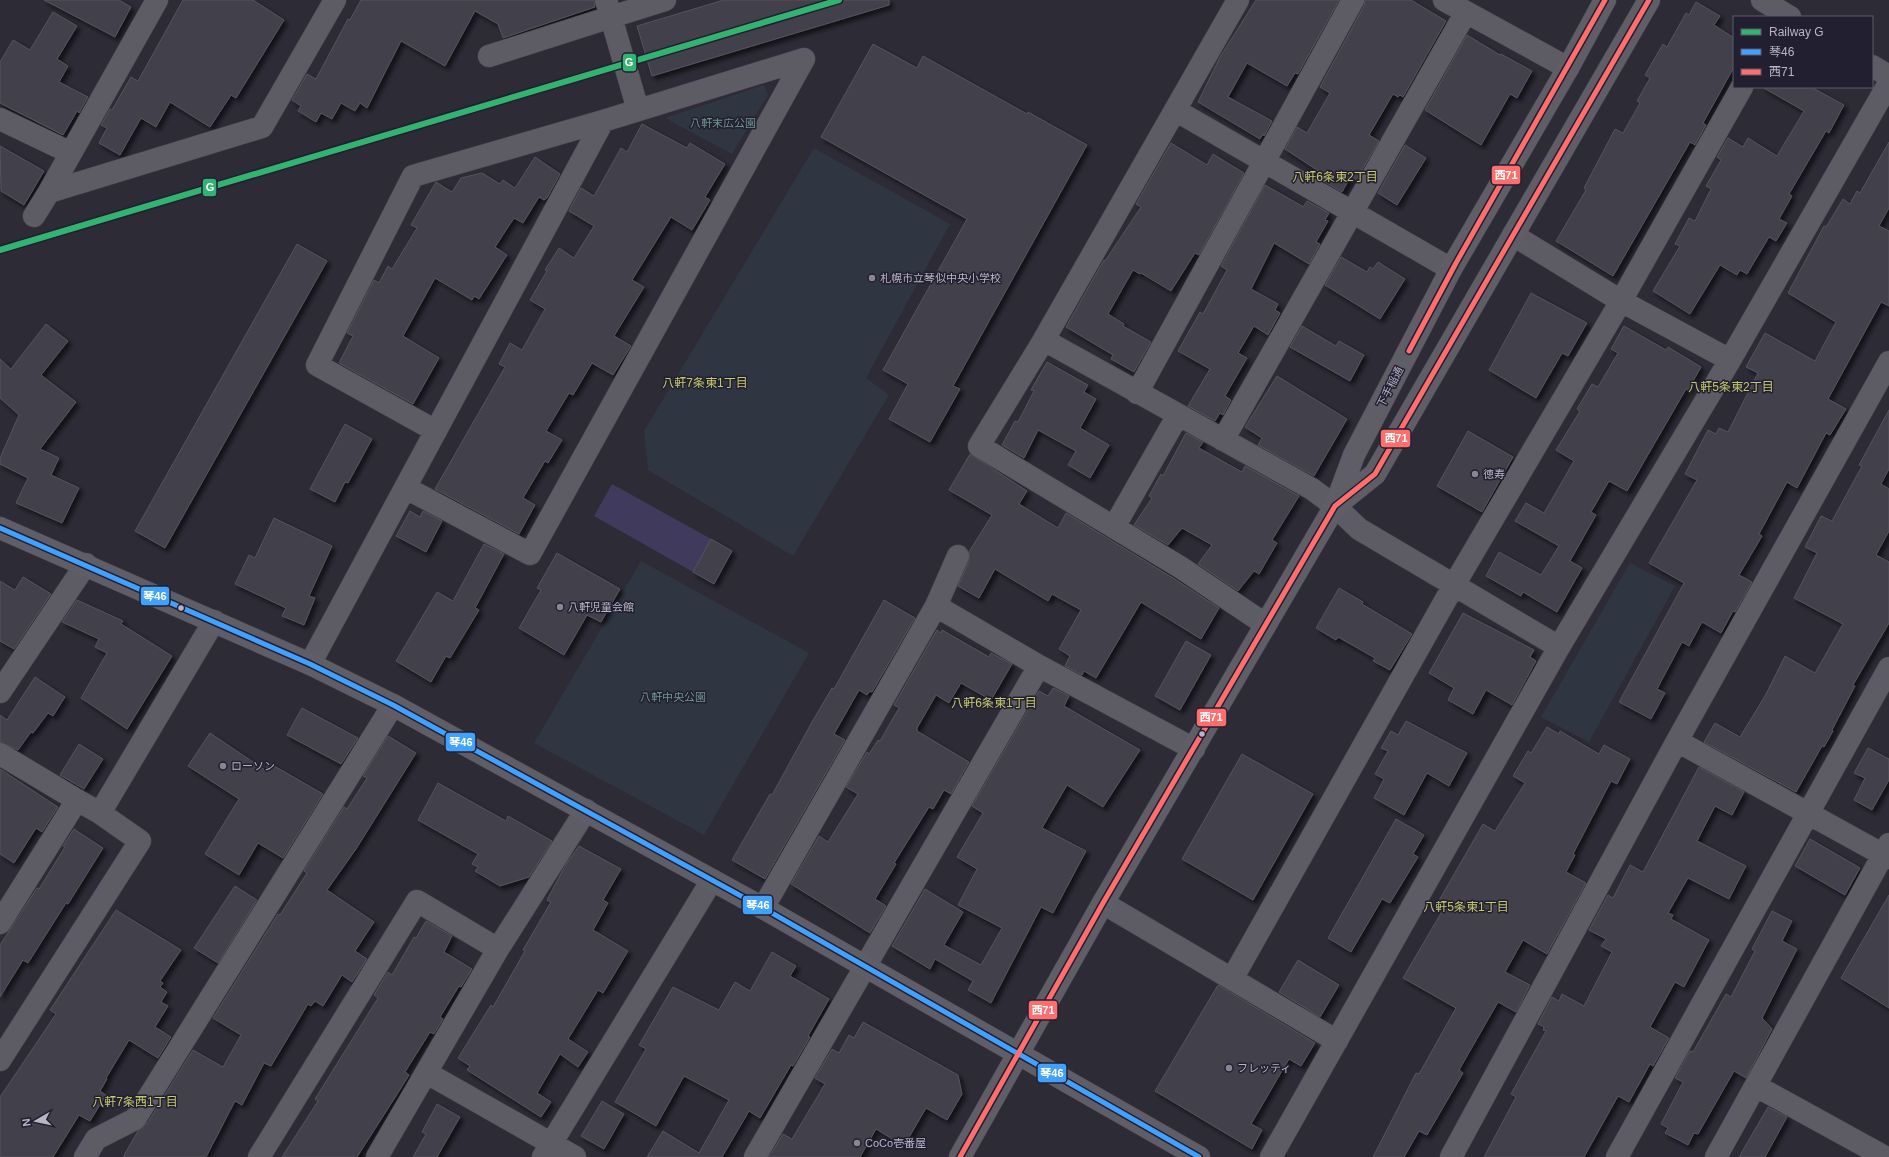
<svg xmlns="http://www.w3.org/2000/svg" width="1889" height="1157" viewBox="0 0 1889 1157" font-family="Helvetica,'Noto Sans JP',sans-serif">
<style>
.green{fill:#2f3642}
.water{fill:#403a5c}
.building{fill:#42414b;stroke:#55535d;filter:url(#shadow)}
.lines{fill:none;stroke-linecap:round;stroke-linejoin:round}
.minor-casing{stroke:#48474f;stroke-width:23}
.major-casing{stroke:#474650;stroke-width:23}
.minor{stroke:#5d5b64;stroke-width:22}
.major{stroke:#5f5d66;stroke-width:22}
.bus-1-casing{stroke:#221f30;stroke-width:8}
.bus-2-casing{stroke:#221f30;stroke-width:8}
.bus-1{stroke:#40a1ff;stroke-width:5}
.bus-2{stroke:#ff6d6d;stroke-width:5}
.rail-1-casing{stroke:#221f30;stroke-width:9}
.rail-1{stroke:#32b372;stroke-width:6}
.poi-dot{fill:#888594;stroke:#221f30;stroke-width:1.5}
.bus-dot{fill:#b9b5c6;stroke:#221f30;stroke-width:1.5}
.labels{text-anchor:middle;stroke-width:3;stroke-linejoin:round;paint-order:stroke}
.park-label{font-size:11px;fill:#6f958e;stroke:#221f30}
.poi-label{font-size:11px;fill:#b9b5c6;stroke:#221f30;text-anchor:start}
.street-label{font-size:11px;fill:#b9b5c6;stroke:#221f30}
.neighbourhood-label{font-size:12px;fill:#c7c96e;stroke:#221f30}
.line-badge{stroke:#221f30;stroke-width:1.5}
.badge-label{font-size:11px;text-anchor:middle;font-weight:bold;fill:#fff}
</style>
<defs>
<filter id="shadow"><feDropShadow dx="3.5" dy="3.5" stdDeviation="2" flood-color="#0009"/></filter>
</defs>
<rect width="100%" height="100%" fill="#2c2b36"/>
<path class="green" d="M764,85l4,10 -36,59 -67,-36z
M814,148l136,76 -84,154 23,17 -96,161 -145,-86 -4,-39z
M641,561l168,92 -105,182 -170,-92z
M1630,563l45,23 -86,156 -48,-25z"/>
<path class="water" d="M612,484l99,55 -18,33 -99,-56z"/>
<path class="building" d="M44,0h75l12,7 -16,30z
M183,0h70l31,20 -48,78 -5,-3 -21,32 -40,-25 -14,25 -15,-9 -21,37 -21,-12 8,-15 -6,-3 9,-16 2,1 19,-33 7,4z
M361,0h233l1,7 -92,31 -5,-14 -23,-13 -30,55 -44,-25 -34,67 -7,-5 -5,8 -14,-8 -9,16 -11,-6 -5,9 -18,-11 3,-5 -9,-6 15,-26 9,5 32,-60 2,1z
M724,0h165v5l-237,71 -15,-50z
M1256,0h83l-41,74 -3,-1 -8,13 -40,-23 -19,34 44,24 -8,15 -1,-2 -3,5 -62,-37 22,-45z
M1365,0h46l35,21 -43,76 -3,-2 -2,2 -5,-3 -24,41 10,6 -23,39 -5,-4 -9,16 -22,-13 3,-5 -38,-25 12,-22 10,6 23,-40 -10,-6 44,-81z
M1696,2l24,14 -6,9 20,13v29l-31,56 3,2 -11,20 -5,-3 -77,134 -57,-35 30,-51 -2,-2 31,-59 8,4 17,-30 -3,-2 13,-23 -5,-3 18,-31 4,3 19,-34 3,2z
M53,12l24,14 -20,33 11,7 -9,16 29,15 -9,16 -2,-2 -14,24 -63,-32v-41l13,-22 17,10z
M1467,35l33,20 1,-1 31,17 -15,27 -7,-4 -29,51 -56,-35z
M873,44l44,24 6,-12 104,58 1,-2 59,33 -134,241 7,3 -30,53 -41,-23 19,-35 -25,-14 84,-151 -146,-82z
M1762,87h49l33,18 -15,28 -3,-2 -37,63 3,2 -13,23 8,4 -11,18 -7,-4 -22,37 -7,-4 -3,5 -17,-10 -30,49 -37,-23 27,-45 -5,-2 14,-26 6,3 16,-32 -5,-3 15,-26 -4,-3 11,-19 15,9 5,-9 29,18 27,-45z
M642,124l45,24 3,-5 35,21 -20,33 5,3 -18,30 -21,-13 -39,63 12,7 -30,49 17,10 -18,29 -21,-12 -19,32 -4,-2 -23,38 16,9 -14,23 -3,-2 -22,37 12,7 -16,29 -84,-45 70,-122 -6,-3 11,-21 12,7 23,-41 -15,-9 17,-29 -2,-1 14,-22 15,10 20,-32 -25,-15 12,-23 13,8 27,-48 6,4z
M1889,142v66l-10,18 10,5v75l-8,-4 -53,97 18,10 -16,26 -4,-2 -29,55 -10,-6 -28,52 3,2 -23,39 13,7 -17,30 -2,-1 -12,22 -19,-11 -13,24 -7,-4 -25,47 8,4 -14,26 -32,-17 65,-119 -35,-20 48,-83 -12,-6 23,-44 8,4 3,-6 9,4 30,-59 -12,-6 19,-34 50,28 21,-39 -48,-29 36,-67 2,1 17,-28 7,5 7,-13 3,2z
M1171,143l36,22 6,-11 31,19 -45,82 -4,-2 -24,38 -30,-18 -1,1 -7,-4 -25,44 16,10 -1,2 28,16 -17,30 -23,-13 2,-4 -47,-28 38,-67 1,1 36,-54 -5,-3z
M1405,145l21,13 -29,47 -19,-12z
M0,146l44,25 -20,34 -23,-14z
M535,157l25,17 -13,24 -3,2 -5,-3 -16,26 -9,-5 -19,29 12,8 -28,44 -5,-3 -2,4 -37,-22 -32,58 36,22 -26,46 -74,-41 14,-27 -6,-3 27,-53 5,3 9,-17 4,3 25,-41 -6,-3 25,-43 16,10 9,-14 21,-5 18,11 3,-4 12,8z
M1265,185l37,21 1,1 4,-6 22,12 -4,7 3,1 -12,21 4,2 -11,20 -35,-21 -23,46 27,15 -3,6 5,3 -12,22 -14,-9 -16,27 9,5 -22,38 6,4 -8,15 -3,-2 -5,8 -27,-15 22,-37 -32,-18 22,-39 3,2 24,-44 -6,-4z
M297,244l30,17 -162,287 -30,-17z
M1341,257l26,15 3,-5 3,2 5,-7 27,17 -25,40 -55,-34z
M1531,293l56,30 -19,33 -6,-3 -26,45 -47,-28z
M46,324l22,17 -27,34 35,27 -36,47 19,9 -8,17 28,13 -17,35 -46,-20 12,-25 -28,-14v-6l19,-43 -19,-17v-39l11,10z
M1302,326l34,20 3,-5 25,14 -14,26 -60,-34z
M1624,326l42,24 2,-3 33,20 -13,23 -2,-1 -59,102 -18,-10 -18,31 5,3 -26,46 12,7 -25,44 -34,-20 -2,4 -35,-20 13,-24 42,23 18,-29 -44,-25 11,-18 18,10 30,-52 -18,-11 24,-39 -3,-2 15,-25 6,3 20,-34 -7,-4z
M1047,362l41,23 -4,7 12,7 -16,29 29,17 -19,33 -22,-13 8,-14 -38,-21 -14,28 -22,-13 13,-24 3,1 16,-31 -3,-1z
M1277,376l70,43 -33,57 -56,-31 4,-7 -17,-11z
M1889,410v59l-8,15 8,5v42l-13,24 13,7v61l-36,62 2,1 -23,44 1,1 -9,16 -2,-1 -26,46 -92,-50 11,-19 25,14 25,-41 20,-40 30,17 28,-49 -49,-26 23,-45 -12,-6 16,-31 11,5 30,-55 -3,-1z
M345,424l27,15 -24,44 -3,-1 -10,20 -25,-13z
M1468,431l45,26 -31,55 -45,-26z
M1186,433l17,9 -4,6 43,24 3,-6 54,30 -27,44 5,3 -18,31 -5,-3 -16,20 -40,-27 14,-19 -30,-17 -14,17 -34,-20 18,-27 -3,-2 12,-22 2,2z
M970,454l57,37 -8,13 39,24 8,-15 107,65 46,30 -18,31 -60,-37 -45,76 -12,-7 -2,4 -17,-9 5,-10 -11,-7 22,-39 -29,-16 -4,7 -53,-32 -16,29 -21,-12 11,-25v-9l23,-37 -43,-25z
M410,511l10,6 3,-6 19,10 -16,31 -30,-16z
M274,518l58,28 -23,50 6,2 -11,27 -22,-9 4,-8 -51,-24 14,-29 6,3z
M711,539l21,12 -18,33 -21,-12z
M484,544l20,10 -29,54 4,2 -29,48 -4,-2 -15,26 -35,-21 41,-69 16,9z
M557,553l63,36 -19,33 -14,-7 -23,40 -45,-27 22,-38 -4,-2z
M23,577l28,17 -37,55 -14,-8v-60l15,9z
M1339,588l24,14 -1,2 50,30 -22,36 -17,-9 2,-3 -37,-21 -2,3 -20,-12z
M77,600l46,21 -2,3 51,32 -45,73 -46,-31 26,-45 -12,-6 4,-8 -37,-17z
M884,600l31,18 -43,74 -2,-1 -3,4 -8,-5 -25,44 11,6 -80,139 -33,-19 38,-66 2,1 40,-73 20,-34 2,1z
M1463,613l71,37 -4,7 6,4 -24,44 -26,-15 -13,24 -25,-14 6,-12 -25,-15z
M937,630l4,3 1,-3 47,27 2,-4 21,11 -21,36 -30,-17 -12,20 -13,-8 -19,33v3l52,31 -18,32 -7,-4 -11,19 -4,-2 -35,56 2,1 -21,35 11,7 -16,27 -79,-49 28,-48 9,6 30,-48 -12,-7 21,-35 2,2 9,-14 2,1 19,-33 -5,-3z
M1186,641l25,14 -31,55 -25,-14z
M35,677l30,20 -12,19 -5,-3 -15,20 -2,-1 -13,18 -18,-8v-27l7,5z
M1053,688l16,8 -5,10 76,44 -37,57 -36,-22 -25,43 44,23 -33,62 -12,-6 -50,96 -23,-13 5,-9 -38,-22 -5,10 -38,-23 33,-57 38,23 -19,33 37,20 21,-37 -44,-23 19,-36 -20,-12 26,-44 -11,-7 67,-115 9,5z
M302,708l56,30 -17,26 -54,-29z
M1406,721l61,32 -18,33 -22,-13 -23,42 -30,-17 10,-19 -9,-5 13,-23 -7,-3 10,-17 7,4z
M1547,727l12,7 1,-3 39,23 5,-9 26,14 -13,25 -6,-3 -38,73 2,1 -9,17 20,11 -39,71 -24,-14 -18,32 25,13 -14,27 -18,-10 -39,68 4,3 -36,62 -8,-4 -15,26h-31l43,-84 3,1 37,-66 -53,-30 41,-70 -7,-4 46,-80 12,7 30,-48 -12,-7 15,-25 3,2z
M210,733l55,37 4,-7 54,31 -40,64 -25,-15 -19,32 -34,-21 34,-55 -51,-33z
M388,736l28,17 -60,96 -29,41 47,32 -19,29 12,8 -15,23 -10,-7 -19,31 -8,-5 -4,5 -3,-2 -37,62 -7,-3 -22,42 -7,-4 -29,56h-83l15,-26 10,-9 45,-72 30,17 18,-32 -28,-17 65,-104 2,1 27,-42 -3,-2 40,-64 3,2 20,-31 -4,-2z
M79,744l24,15 -19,30 -24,-14z
M1868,748l21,11v21l-17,30 -18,-10 11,-22 -11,-5z
M1242,754l71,40 -60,106 -71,-41z
M1699,767l45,25 -12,23 -17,-9 -18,35 49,25 -17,33 -41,-21 -20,35 5,2 -2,4 38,21 -25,47 -9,-5 -25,45 19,11 -16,28 -3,-2 -21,38 -11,-6 -34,61h-100l32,-60 -5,-3 35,-63 -3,-1 1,-3 -6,-3 14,-27 7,4 3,-7 22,12 28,-54 -11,-6 5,-7 -17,-9 19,-35 5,3 17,-33 13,7z
M0,769l58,38 -16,25 -6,-4 -22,35 -14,-9z
M438,783l68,38 2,-5 44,25 -23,36 -29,9 -25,-15 3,-4 -6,-3 6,-10 -60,-34z
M1396,819l28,16 -11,19 5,3 -28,46 -8,-4 -31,53 -23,-14z
M74,829l29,19 -35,56 -2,-1 -38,60 -5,-3 -23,37v-52l37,-57 2,1 26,-42 -2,-1z
M1810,839l50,29 -15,27 -50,-29z
M579,846l42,23 -18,31 5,3 -15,27 35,21 -25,42 -5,-3 -30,49 20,13 -10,15 -18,-13 -23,39 14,9 -10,15 -74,-47 3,-4 -12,-8 33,-53 2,2 32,-56 -2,-1 28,-48 -4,-2 19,-36z
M235,886l22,14 -39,63 -24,-15z
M1889,895v113l-48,-30z
M116,910l65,40 -21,31 3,2 -3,4 7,5 -6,10 7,4 -13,21 16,10 -13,21 -29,-18 -23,38 1,1 -7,12 6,4 -16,26 -11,-6 -26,42h-53v-60l56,-83 -6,-4z
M1772,911l20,10 -10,20 15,8 -35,69 10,11 -26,49 -12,-7 -36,63 -4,-1 -6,12 -23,-12 3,-5 -7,-4 22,-42 -8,-4 15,-27 3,1 33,-58 5,3 24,-46 -3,-2z
M426,921l26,15 -8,16 28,17 -11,18 -2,-1 -19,31 3,2 -9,15 -4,-2 -25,40 4,3 -8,13 -44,69h-75l36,-56 -3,-2 63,-101 -4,-3 14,-23 4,3 22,-38 2,1z
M772,952l24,14 -6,10 39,23 -21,37 2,1 -17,29 -2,-1 -31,53 -11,-7 -27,46h-75l16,-26 36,22 30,-53 -45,-24 -28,50 -41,-24 31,-53 -7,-4 34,-58 46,23 16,-28 15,9z
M1298,960l41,25 -19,32 -41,-25z
M1218,985l97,58 -14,23 -12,-7 -38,65 11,6 -10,19 -97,-58z
M863,1022l95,53 4,19 -15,26 -21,-12 -22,38 -28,-17 -16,28h-91l14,-23 9,5 33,-55 -10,-6 17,-29 7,4 10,-18 5,3z
M602,1101l22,13 -20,35 -23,-13z
M437,1104l23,13 -23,40h-24l13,-23 -4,-2z
M1768,1107l19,10 -22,40h-26z"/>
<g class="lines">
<g class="minor-casing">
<path id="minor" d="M1238,0l-196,343 -63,103 201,121 85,57
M1444,0l124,68
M1762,0l28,17
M489,56l122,-39 -5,-17
M1872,66l17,10
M638,110l-27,-93 54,-17
M1175,110l276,159
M0,119l71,34
M49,192l213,-65 73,-127
M34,216l15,-24 108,-192
M1513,235l108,66 109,59
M1044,340l268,149 23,17 24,23 200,118
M1137,393l216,-393
M1223,440l243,-428
M406,488l124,66 274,-495 -201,62 -190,55 -96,189 119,66
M1114,527l64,-112
M936,606l103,60 155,83
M310,664l293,-543
M0,692l86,-128
M1677,741l212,117
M0,754l77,46
M1103,903l234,138
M763,908l173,-302 22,-50
M0,923l77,-123 23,13
M1232,979l222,-394 167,-284 121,-214
M0,1060l140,-219 -40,-28 114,-192
M427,1073l148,84
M1756,1086l129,71
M85,1157l11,-18 39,-20 258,-414
M259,1157l158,-256 81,48
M377,1157l121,-208 88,-139
M543,1157l169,-277
M755,1157l284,-491
M1271,1157l288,-510 171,-287 159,-277
M1451,1157l226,-416 212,-379
M1617,1157l272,-489
M1716,1157l173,-313"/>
</g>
<g class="major-casing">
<path id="major" d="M1335,506l40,-32 274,-474
M0,528l310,136 83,41 370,203 436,249
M960,1157l143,-254 232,-397 19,-51 97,-186 117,-201 37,-68"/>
</g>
<use href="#minor" class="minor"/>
<use href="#major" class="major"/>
<g class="bus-1-casing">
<path id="bus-1" d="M0,528l310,136 83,41 370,203 436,249"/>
</g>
<g class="bus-2-casing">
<path id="bus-2" d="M1409,351l47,-88 149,-263
M960,1157l143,-254 232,-397 40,-32 274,-474"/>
</g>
<use href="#bus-1" class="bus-1"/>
<use href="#bus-2" class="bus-2"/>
<g class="rail-1-casing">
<path id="rail-1" d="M0,250l839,-250"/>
</g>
<use href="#rail-1" class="rail-1"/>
</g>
<g class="poi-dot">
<circle cx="872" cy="278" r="4"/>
<circle cx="1475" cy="474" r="4"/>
<circle cx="560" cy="607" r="4"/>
<circle cx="223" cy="766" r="4"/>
<circle cx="1229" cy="1068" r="4"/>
<circle cx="857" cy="1143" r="4"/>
</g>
<g class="bus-dot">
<circle cx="181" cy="608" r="3.5"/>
<circle cx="1202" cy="734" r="3.5"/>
</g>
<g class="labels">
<g class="park-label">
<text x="723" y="127">八軒末広公園</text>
<text x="673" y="701">八軒中央公園</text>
</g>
<g class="poi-label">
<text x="880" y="282">札幌市立琴似中央小学校</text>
<text x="1483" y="478">徳寿</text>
<text x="568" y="611">八軒児童会館</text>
<text x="231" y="770">ローソン</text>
<text x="1237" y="1072">フレッティ</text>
<text x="865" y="1147">CoCo壱番屋</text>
</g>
<g class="street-label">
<text transform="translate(1390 387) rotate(-63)" y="4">下手稲通</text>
</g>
<g class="neighbourhood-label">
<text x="1335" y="181">八軒6条東2丁目</text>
<text x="705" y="387">八軒7条東1丁目</text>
<text x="1731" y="391">八軒5条東2丁目</text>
<text x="994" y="707">八軒6条東1丁目</text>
<text x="1466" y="911">八軒5条東1丁目</text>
<text x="135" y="1106">八軒7条西1丁目</text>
</g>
</g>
<g class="line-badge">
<rect x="622" y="53" width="15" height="19" rx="4" fill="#32b372"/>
<rect x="1491" y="165" width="30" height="20" rx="4" fill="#ff6d6d"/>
<rect x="202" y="178" width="15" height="19" rx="4" fill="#32b372"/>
<rect x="1380" y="429" width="31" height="19" rx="4" fill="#ff6d6d"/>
<rect x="140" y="586" width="30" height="20" rx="4" fill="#40a1ff"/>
<rect x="1196" y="708" width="31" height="19" rx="4" fill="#ff6d6d"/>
<rect x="445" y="732" width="31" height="20" rx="4" fill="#40a1ff"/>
<rect x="742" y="895" width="31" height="20" rx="4" fill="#40a1ff"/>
<rect x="1028" y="1000" width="30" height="20" rx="4" fill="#ff6d6d"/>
<rect x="1037" y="1063" width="30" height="20" rx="4" fill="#40a1ff"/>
</g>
<g class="badge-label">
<text x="629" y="66">G</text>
<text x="1506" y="179">西71</text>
<text x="210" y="191">G</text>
<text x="1396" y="442">西71</text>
<text x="155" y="600">琴46</text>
<text x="1211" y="721">西71</text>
<text x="461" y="746">琴46</text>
<text x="758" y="909">琴46</text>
<text x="1043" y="1014">西71</text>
<text x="1052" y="1077">琴46</text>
</g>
<rect x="1733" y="16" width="140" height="72" fill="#221f30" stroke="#5e5b6c"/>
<rect x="1741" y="29" width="20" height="6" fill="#32b372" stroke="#5e5b6c"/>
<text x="1769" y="36" font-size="12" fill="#b9b5c6">Railway G</text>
<rect x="1741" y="49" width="20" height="6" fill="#40a1ff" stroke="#5e5b6c"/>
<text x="1769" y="56" font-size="12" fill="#b9b5c6">琴46</text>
<rect x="1741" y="69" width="20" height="6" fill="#ff6d6d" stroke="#5e5b6c"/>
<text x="1769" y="76" font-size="12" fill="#b9b5c6">西71</text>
<g transform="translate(36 1121) rotate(261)" stroke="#221f30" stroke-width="3" paint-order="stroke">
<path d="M0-3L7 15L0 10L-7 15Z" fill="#b9b5c6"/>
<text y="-6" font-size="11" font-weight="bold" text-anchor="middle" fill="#b9b5c6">N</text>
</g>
</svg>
